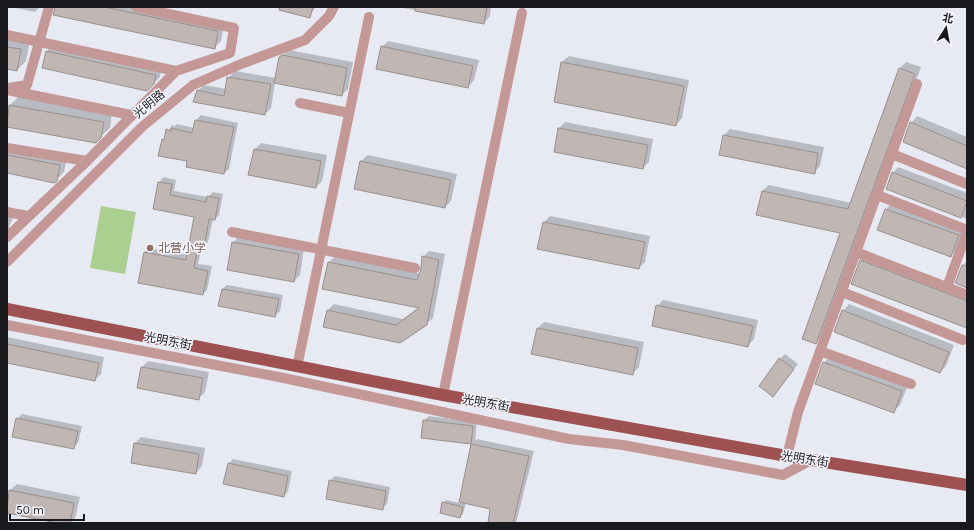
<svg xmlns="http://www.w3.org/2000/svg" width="974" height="530" viewBox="0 0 974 530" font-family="Karla,'Noto Sans SC',sans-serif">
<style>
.green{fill:#abce91}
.shadow{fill:#0003}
.building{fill:#c0b6b3;stroke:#99908d}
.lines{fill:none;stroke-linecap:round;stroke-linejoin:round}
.minor{stroke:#c49896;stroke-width:10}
.major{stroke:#9d5151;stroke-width:12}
.education-dot{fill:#8d6e63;stroke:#f6f7ff;stroke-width:1.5}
.labels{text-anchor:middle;stroke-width:3;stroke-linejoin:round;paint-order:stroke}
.street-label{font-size:12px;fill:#191a1d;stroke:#f6f7ff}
.education-label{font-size:12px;fill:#785e54;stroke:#f6f7ff;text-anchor:start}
</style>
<rect width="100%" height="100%" fill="#e8eaf3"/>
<path class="green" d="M101,206l35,6 -11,62 -35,-6z"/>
<path class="shadow" d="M10,7h30l-5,5z
M110,7h29l85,18 -3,16 -7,7 -105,-40z
M272,7h44l-7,9z
M398,7h93l-1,9 -6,7z
M7,36l23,4 -4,21 -9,9 -10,-2z
M388,41l91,19 -5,20 -6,7 -86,-40z
M53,45l108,24 -1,8 -14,13 -99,-39z
M289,50l64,12 -5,27 -6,6 -67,-12 -4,25 -6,6 -67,-23 6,-6 22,4 3,-12 6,-6 41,7 4,-21z
M569,56l120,24 -7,38 -6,7 -114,-63z
M906,62l15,5 -99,270 -6,6 25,-111 -83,-18 4,-23 7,-6 83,18 48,-135z
M19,96l93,17 -2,15 -15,14 -88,-16 3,-21z
M201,115l37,8 -9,46 -5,4 -37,-7 1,-5 -25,-21 9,-15 3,1 2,-2 17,4 2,-8z
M917,116l50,21v31l-56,-45z
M565,122l88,17 -4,23 -6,6 -84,-40z
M730,129l94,18 -4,19 -6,7 -94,-19 4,-19z
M261,143l66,12 -5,26 -6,6 -66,-12 5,-26z
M7,145l60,13 -3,14 -10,10 -47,-10z
M368,155l89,19 -6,27 -6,6 -84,-46z
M898,167l69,26v26l-80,-30 6,-16z
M164,177l12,3 -2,11 34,6 5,-5 10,2 -4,21 -4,4h-2l-5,23 -6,4 -4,18 14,2 -5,24 -4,4 -58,-42 4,-4 39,7 7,-39 -41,-8 5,-26z
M892,203l72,26 -7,20 -6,7 -72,-26 7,-21z
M7,212l8,2 -6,12 2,5 -4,4z
M550,216l100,20 -5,26 -6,6 -95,-46z
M239,236l65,12 -4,27 -6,6 -61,-38z
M429,251l16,3 -12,64 -7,6 -26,18 -76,-16 4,-16 6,-6 69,15 16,-12 -90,-45 6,-6 86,18 2,-17z
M867,255l100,38v32l-106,-64z
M967,261v27l-11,-5 7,-18z
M227,285l56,10 -3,16 -5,5 -53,-27z
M663,300l95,20 -4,19 -6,7 -91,-40z
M849,304l105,41 -8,21 -6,6 -97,-61z
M544,322l100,20 -5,25 -7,7 -94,-46z
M7,337l97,20 -3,17 -6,6 -88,-18z
M785,354l13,10 -25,31 7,-36z
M830,356l78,29 -8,20 -6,6 -70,-48z
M148,361l61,11 -4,20 -6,6 -61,-11 4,-20z
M22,414l60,12 -4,17 -5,5 -56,-29z
M429,416l48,6 -2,19 2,-2 57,12 -18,72h-27l2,-15 -25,-5 -3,11 -3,3 -17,-14 3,-3 14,3 12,-60 -50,-6 2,-17z
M141,437l64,11 -3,18 -6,7 -64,-11 3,-19z
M233,459l59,12 -4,20 -4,5 -56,-32z
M335,476l55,11 -3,17 -5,5 -52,-28z
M17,484l63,13 -5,21 -4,5h-9l-55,-11 3,-22z"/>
<path class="building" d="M55,7h50l113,24 -3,18 -162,-34z
M280,7h33l-3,11 -31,-8z
M415,7h72l-3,17 -69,-13z
M381,46l92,20 -5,22 -92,-19z
M7,47l14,2 -4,22 -10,-2z
M46,51l110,24 -2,9 -7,7 -105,-23z
M282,55l65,13 -5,28 -68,-13 5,-26z
M561,62l123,24 -8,40 -122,-24z
M899,68l16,6 -99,270 -14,-5 38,-106 -84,-18 6,-24 86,18z
M227,77l44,7 -6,31 -72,-13 4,-12 27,6z
M9,105l95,17 -3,16 -5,5 -89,-16z
M195,120l39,7 -10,47 -38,-7 1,-6 -29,-5 4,-17 2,1 2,-11 5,2v-3l21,5z
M910,122l57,24v23l-64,-27z
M558,128l90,17 -5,24 -89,-17z
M723,135l95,18 -3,21 -96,-19z
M254,149l67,12 -5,27 -68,-13z
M7,155l53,10 -3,16 -3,2 -47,-10z
M360,161l91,19 -6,28 -91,-19z
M892,172l75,29 -6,17 -75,-29z
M158,182l14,2 -2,11 36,7 1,-6 12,2 -4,22 -6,-1 -5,29 -6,-2 -4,22 14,3 -5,24 -65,-12 6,-31 42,8 8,-43 -41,-8z
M885,209l74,26 -8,22 -74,-27z
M543,222l102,20 -6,27 -102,-20z
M232,242l67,12 -5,28 -67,-12z
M422,256l17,4 -12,65 -27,18 -77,-16 4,-17 69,15 23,-17 -97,-19 6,-27 89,18 4,-11z
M860,260l107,41v27l-116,-44z
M962,265l5,1v22l-12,-5z
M222,289l57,10 -4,18 -57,-11z
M656,305l97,21 -5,21 -96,-21z
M842,310l107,42 -9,21 -106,-41z
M537,328l101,20 -5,27 -102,-21z
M7,344l92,19 -4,18 -88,-18z
M779,358l15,11 -21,28 -14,-11z
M823,362l79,29 -8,22 -79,-29z
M141,367l62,11 -4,22 -62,-12z
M16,418l62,13 -4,18 -62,-12z
M423,420l50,6 -2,18 -50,-6z
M134,443l65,11 -3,20 -65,-11z
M471,444l58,12 -16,67h-25l2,-14 -31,-7z
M228,463l60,13 -4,21 -61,-13z
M329,480l57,11 -3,19 -57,-11z
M9,490l65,13 -4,20h-13l-50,-10z
M442,502l21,5 -3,11 -20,-5z"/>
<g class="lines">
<path class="minor" d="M7,35l169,36
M9,88l18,-3 22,-78
M7,90l124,25
M300,103l49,10
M7,148l80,13
M892,154l75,30
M877,195l90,35
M7,212l21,4
M232,232l183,36
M7,237l80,-76 89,-90 54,-18 4,-25 -98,-21
M856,252l111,43
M7,262l136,-136 50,-41 48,-21 64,-24 24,-24 5,-9
M947,287l20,-55
M842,292l121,48
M7,325l272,52 290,62 54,6 160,30 28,-15
M820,351l91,33
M297,367l72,-350
M443,395l79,-382
M787,456l11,-44 119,-328"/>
<path class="major" d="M7,309l436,86 344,61 180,29"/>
</g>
<circle class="education-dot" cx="150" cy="248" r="4"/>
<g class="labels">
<g class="street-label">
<text transform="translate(149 104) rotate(-40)" y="4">光明路</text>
<text transform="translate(168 341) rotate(11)" y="4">光明东街</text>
<text transform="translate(486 403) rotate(10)" y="4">光明东街</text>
<text transform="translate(805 459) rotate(9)" y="4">光明东街</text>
</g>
<g class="education-label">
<text x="158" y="252">北营小学</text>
</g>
</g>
<rect width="974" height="530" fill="none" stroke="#191a1d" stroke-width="16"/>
<g transform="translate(946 28) rotate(11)" stroke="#f6f7ff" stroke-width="3" paint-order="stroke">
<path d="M0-3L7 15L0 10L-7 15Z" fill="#191a1d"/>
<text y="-6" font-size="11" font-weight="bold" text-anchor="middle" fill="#191a1d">北</text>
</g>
<path d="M10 514v6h74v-6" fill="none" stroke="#191a1d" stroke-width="2"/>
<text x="16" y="514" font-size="12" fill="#191a1d" stroke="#f6f7ff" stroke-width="3" paint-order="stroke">50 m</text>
</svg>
